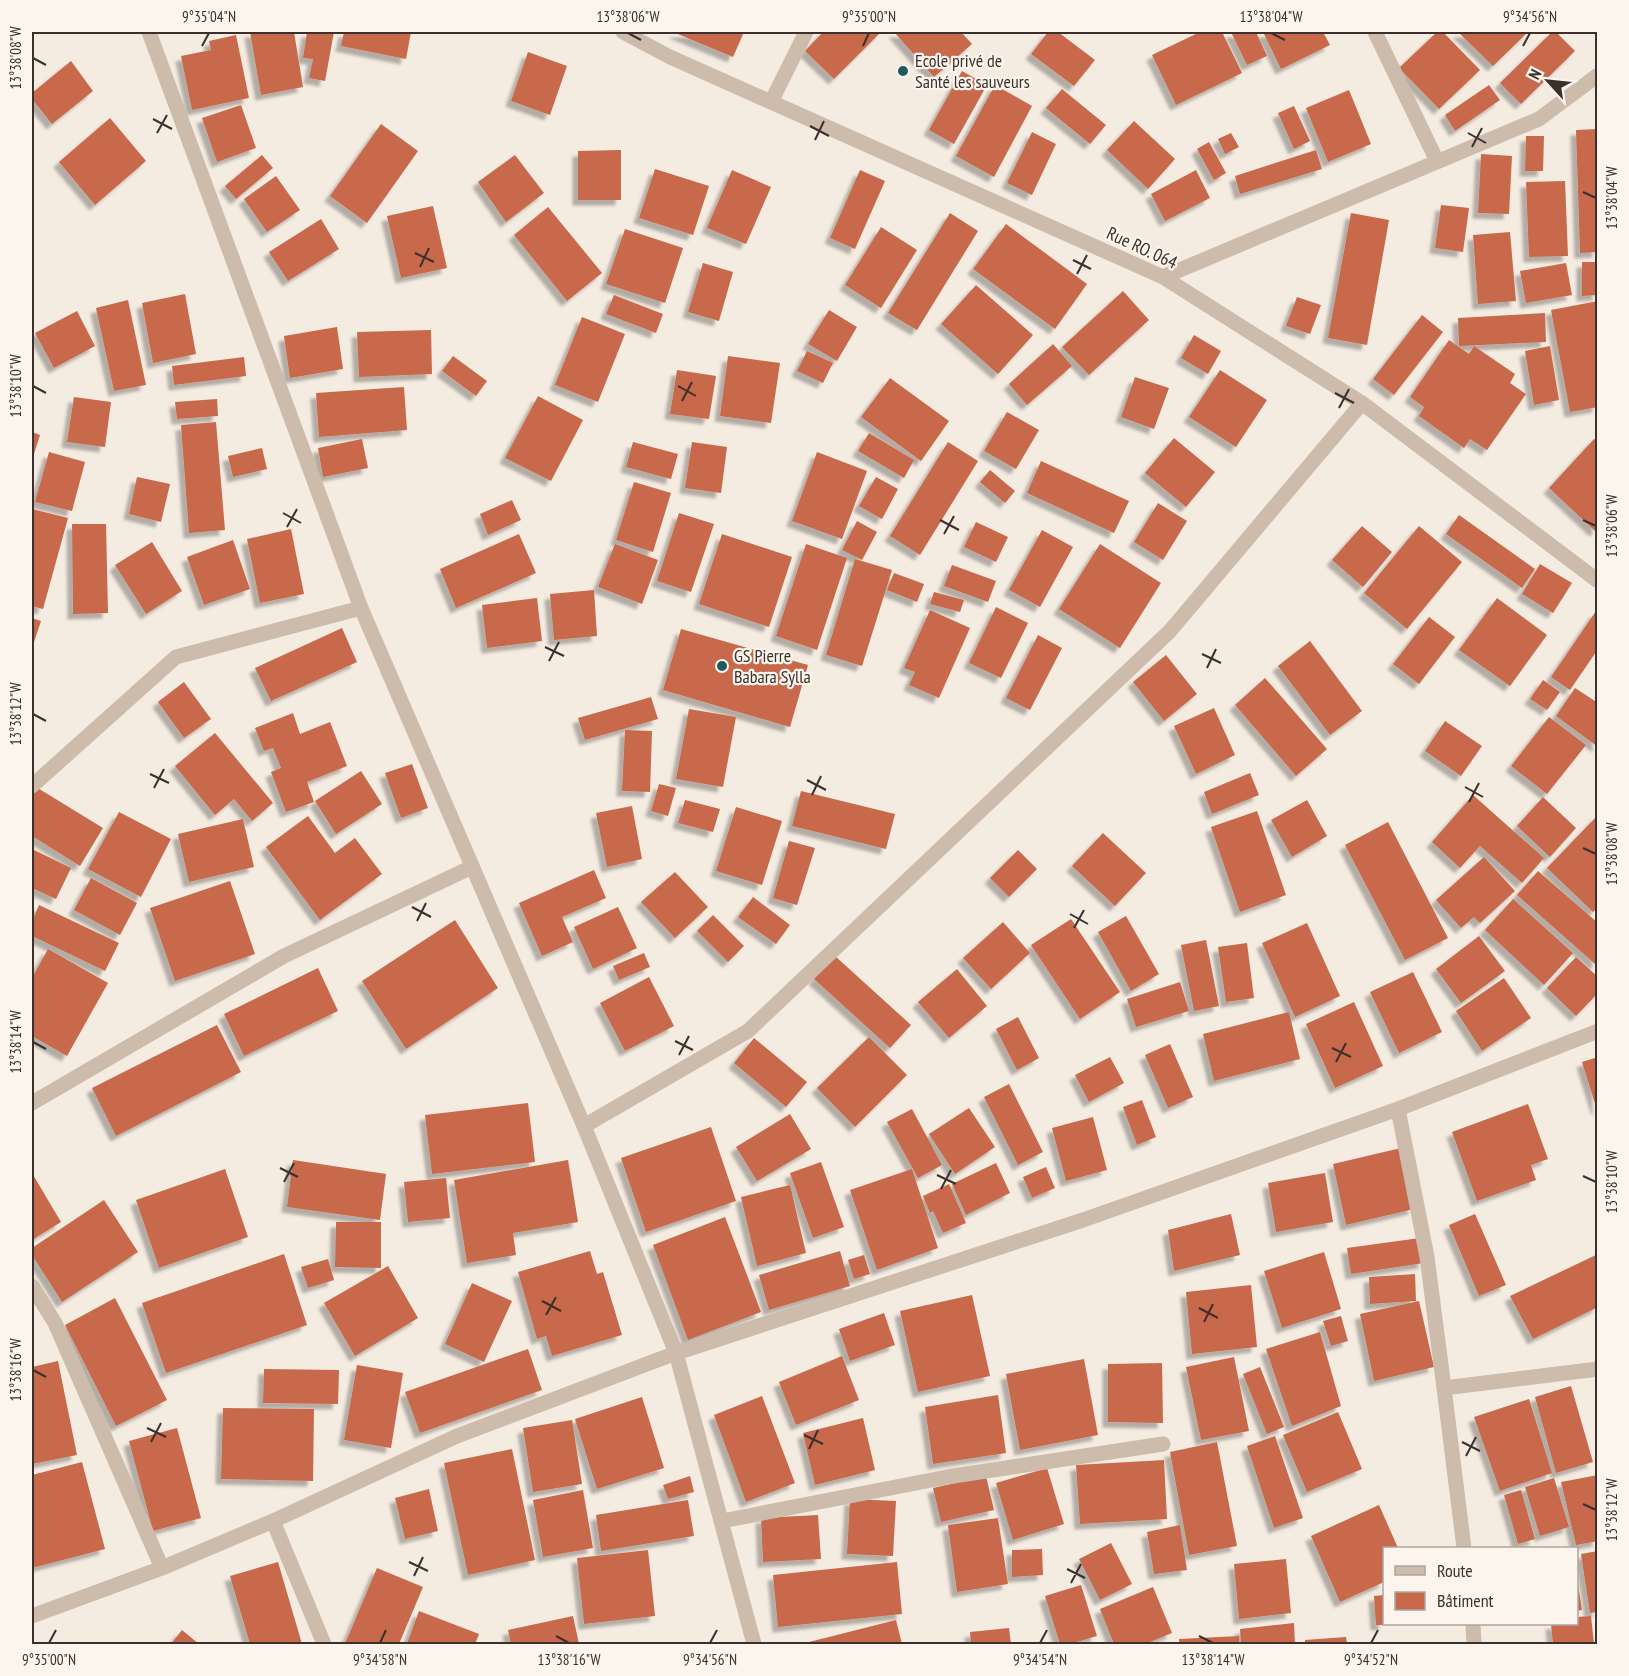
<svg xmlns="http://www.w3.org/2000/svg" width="1629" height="1676" viewBox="0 0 1629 1676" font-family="'PT Sans Narrow',sans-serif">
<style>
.building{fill:#c8694b;filter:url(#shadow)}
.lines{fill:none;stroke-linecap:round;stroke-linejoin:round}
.minor{stroke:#cdbbac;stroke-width:15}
.ticks{fill:none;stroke:#3b302b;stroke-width:2}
.poi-dot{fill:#1f5a5e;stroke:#fbf5ee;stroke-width:2}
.labels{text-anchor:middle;stroke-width:4.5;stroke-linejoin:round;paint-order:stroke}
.poi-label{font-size:18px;fill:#3b302b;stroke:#fbf5ee;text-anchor:start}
.street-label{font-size:18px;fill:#3b302b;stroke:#fbf5ee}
.neatline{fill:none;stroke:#3b302b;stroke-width:2}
.ticks-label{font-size:15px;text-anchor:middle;fill:#3b302b}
</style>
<defs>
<filter id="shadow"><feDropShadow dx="-5.5" dy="5.5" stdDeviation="1.5" flood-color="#0004"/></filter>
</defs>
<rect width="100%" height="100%" fill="#f4ebe1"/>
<path class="building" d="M250,32h44l9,55 -42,8z
M307,32h27l-9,49 -16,-3 4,-19 -10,-1z
M344,32h67l-5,27 -65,-13z
M673,32h71l-11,25z
M823,32h58l-47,47 -29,-28z
M894,32h67l11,12 -38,33z
M1048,32h10l37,28 -21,26 -43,-32z
M1200,32h22l20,41 -66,32 -24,-50z
M1231,32h25l11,24 -20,9z
M1263,32h60l7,13 -49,24z
M1437,32h6l37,38 -41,39 -40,-41z
M1458,32h70l-35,34z
M1552,32h4l19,19 -54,53 -21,-21z
M236,35l13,63 -57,12 -11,-54 30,-6 -2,-9z
M528,52l39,14 -17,49 -39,-14z
M71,61l22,30 -41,33 -20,-25v-6z
M962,71l25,14 -33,59 -25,-14z
M995,85l37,21 -38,71 -38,-21z
M1489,85l11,15 -45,31 -10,-16z
M1062,89l44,36 -16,19 -44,-36z
M1349,90l22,54 -43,18 -22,-54z
M241,105l15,43 -39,14 -15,-44z
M1294,106l16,35 -16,8 -16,-36z
M110,118l36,43 -51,44 -36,-43z
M1134,121l41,38 -27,30 -41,-39z
M381,124l37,27 -51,72 -37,-27z
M1598,129v123l-18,1 -4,-123z
M1032,132l24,12 -24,51 -25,-12z
M1231,133l8,14 -14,7 -7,-15z
M1526,136h18l-1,35h-18z
M1209,142l17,31 -12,7 -17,-31z
M621,150v50h-43v-49z
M1316,150l6,19 -82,25 -5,-18z
M1481,154l31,2 -3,58 -31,-1z
M262,155l11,13 -37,31 -11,-13z
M515,155l29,38 -38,29 -28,-40z
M655,169l54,17 -16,49 -54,-17z
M732,170l39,17 -25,57 -39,-16z
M860,170l25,11 -30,68 -25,-11z
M1196,170l14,28 -45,23 -14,-27z
M276,176l24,34 -33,22 -23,-33z
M1565,181l3,75 -39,1 -3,-75z
M1441,205l28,3 -6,44 -28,-4z
M433,206l14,62 -46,10 -14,-62z
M548,207l54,66 -35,28 -53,-66z
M950,213l28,18 -61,99 -29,-17z
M1351,213l38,7 -22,125 -39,-7z
M321,219l18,30 -51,32 -19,-29z
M1006,224l81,60 -32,45 -82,-60z
M881,227l36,23 -36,58 -36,-23z
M625,229l58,19 -18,55 -59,-19z
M1510,232l6,69 -38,3 -5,-69z
M1582,262h16v33l-16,1z
M703,263l30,9 -14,49 -31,-9z
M1566,263l6,32 -46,8 -6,-32z
M976,285l57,50 -35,39 -57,-50z
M1123,291l26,29 -60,55 -27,-28z
M185,294l11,60 -43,9 -11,-60z
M614,295l49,19 -7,19 -50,-19z
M1297,297l24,8 -11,29 -24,-8z
M128,300l18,85 -32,6 -18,-83z
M1598,301v106l-28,5 -19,-102z
M829,310l28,17 -20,34 -29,-17z
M77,311l18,35 -41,22 -19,-35z
M1545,313l1,29 -87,4 -1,-28z
M1422,315l21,17 -49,63 -21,-16z
M582,317l43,17 -27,68 -43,-17z
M337,327l6,42 -53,9 -6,-42z
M431,330l1,44 -73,3 -2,-45z
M1194,335l27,16 -13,23 -27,-16z
M1449,340l20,14 5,-8 41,28 -5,9 16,11 -39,56 -17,-11 -6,9 -45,-32 5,-9 -14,-10z
M1053,344l19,22 -45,39 -18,-21z
M1550,346l9,54 -25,5 -9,-54z
M807,351l26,12 -10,20 -26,-12z
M453,356l34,25 -11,15 -34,-25z
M728,356l52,7 -9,60 -51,-7z
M244,357l2,19 -72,9 -2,-19z
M677,370l39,6 -7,43 -39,-5z
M1220,370l47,30 -31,47 -47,-30z
M1135,377l34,11 -15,41 -33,-12z
M890,378l59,43 -28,40 -60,-44z
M404,387l3,43 -88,7 -3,-44z
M538,396l45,24 -32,61 -46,-23z
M74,397l37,5 -6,45 -38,-5z
M217,399l1,17 -41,3 -2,-17z
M1007,412l32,18 -23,39 -32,-18z
M216,422l9,108 -36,3 -8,-108z
M32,432l8,3 -8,25z
M869,433l45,27 -10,18 -46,-27z
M1174,438l41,34 -29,35 -41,-34z
M362,439l6,29 -45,9 -5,-29z
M1594,439l4,3v87l-3,2 -46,-43z
M633,442l45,12 -7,25 -45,-12z
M692,442l35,5 -6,46 -36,-5z
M948,442l30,19 -58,94 -30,-19z
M262,448l5,21 -34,8 -5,-21z
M49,452l36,10 -13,49 -37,-9z
M817,452l50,19 -25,68 -50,-18z
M1041,461l88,40 -15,32 -87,-40z
M990,470l25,21 -10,12 -25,-21z
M137,477l33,7 -9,38 -32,-8z
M876,477l22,12 -16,30 -23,-13z
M634,482l37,11 -18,59 -37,-12z
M512,500l9,20 -33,15 -8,-21z
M1158,503l29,18 -24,39 -29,-18z
M32,509l36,9 -25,91 -11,-3z
M679,513l35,11 -23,68 -34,-11z
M1459,515l76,54 -13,19 -76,-54z
M857,521l20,11 -15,28 -20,-10z
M976,522l32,15 -12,25 -32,-15z
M72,524h34l2,89 -35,1z
M1362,526l30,26 -29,35 -31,-27z
M1419,526l43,36 -55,67 -43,-36z
M291,529l13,65 -44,9 -13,-64z
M1042,530l31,17 -33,60 -31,-17z
M519,534l17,39 -80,35 -16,-39z
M722,534l70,23 -23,70 -70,-23z
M233,540l17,49 -46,16 -17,-48z
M152,542l30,49 -36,23 -31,-49z
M615,544l43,16 -16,44 -44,-17z
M806,544l41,14 -30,92 -41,-14z
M1100,544l61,39 -41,65 -61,-39z
M855,559l37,11 -30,96 -36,-11z
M1540,564l32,19 -19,30 -31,-19z
M952,565l44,16 -8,21 -44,-16z
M894,573l30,11 -7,18 -30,-12z
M594,590l3,46 -43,4 -4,-46z
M934,592l30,8 -4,12 -30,-8z
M537,598l5,43 -55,7 -5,-43z
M1497,598l50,37 -37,51 -51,-36z
M996,607l32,16 -27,55 -32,-15z
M930,610l40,18 -31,70 -30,-13 6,-13 -11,-4z
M1596,611l2,2v36l-28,41 -19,-13z
M1429,617l26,20 -36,47 -26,-20z
M32,618l9,3 -9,27z
M342,628l15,34 -86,39 -16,-33z
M681,629l127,36 -18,62 -127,-37z
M1038,635l24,13 -32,62 -24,-12z
M1310,641l52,70 -32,24 -52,-69z
M1166,655l31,39 -33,27 -31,-39z
M1265,678l62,71 -31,27 -61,-71z
M1543,680l17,12 -13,18 -17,-11z
M184,682l27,37 -27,19 -26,-36z
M1575,688l23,15v44l-42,-31z
M651,697l7,22 -73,21 -7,-22z
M1214,708l21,47 -39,19 -22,-48z
M689,709l47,8 -13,70 -47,-8z
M293,713l7,21 30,-12 17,44 -40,16 7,20 -28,10 -15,-40 10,-4 -8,-20 -9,3 -9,-23z
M1549,717l37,28 -39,49 -36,-28z
M1445,721l37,25 -21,30 -36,-25z
M625,730l27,1 -2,61 -28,-1z
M215,733l58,70 -21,18 -18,-22 -19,16 -40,-49z
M412,764l16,44 -27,10 -16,-45z
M361,771l21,33 -46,30 -21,-33z
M1250,773l9,22 -47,19 -8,-22z
M659,784l17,4 -8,28 -17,-5z
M36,787l67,41 -23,38 -48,-30v-41z
M801,791l94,23 -9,35 -94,-23z
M1473,795l71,63 -22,25 -42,-37 -20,22 -28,-26z
M1543,797l33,31 -26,29 -33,-31z
M685,800l35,9 -7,23 -35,-9z
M1307,800l20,36 -35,21 -21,-37z
M632,806l10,53 -35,8 -11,-54z
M736,807l46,14 -20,64 -46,-14z
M1257,811l29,84 -46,17 -29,-85z
M119,812l52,27 -30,58 -53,-28z
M1598,815v92l-5,5 -46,-44z
M308,816l27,37 20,-15 27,36 -62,46 -54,-73z
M243,819l11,48 -65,15 -11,-48z
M1388,822l60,116 -43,22 -60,-115z
M1103,833l43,40 -31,33 -43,-40z
M789,841l26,7 -18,57 -24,-7z
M32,849l39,19 -15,31 -24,-11z
M1018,850l19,19 -28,28 -19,-19z
M1484,857l31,34 -35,32 -6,-6 -13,11 -25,-28z
M594,870l12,28 -44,19 11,25 -31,14 -23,-53z
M1538,871l60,52v38l-3,3 -78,-69z
M675,872l33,35 -33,31 -34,-36z
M91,878l46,25 -17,32 -46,-25z
M230,881l25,73 -80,27 -25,-73z
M753,897l37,28 -14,19 -38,-27z
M1513,899l60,54 -29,32 -59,-55z
M39,905l80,38 -14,28 -73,-35v-14z
M618,907l19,41 -44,21 -19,-42z
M713,915l31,31 -16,16 -31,-31z
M1126,916l33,58 -28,17 -33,-59z
M1071,919l49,73 -40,27 -49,-74z
M455,920l43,68 -92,61 -44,-68z
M1003,922l27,31 -39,36 -28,-31z
M1307,923l33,73 -45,21 -33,-74z
M1479,936l26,35 -44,32 -25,-34z
M1206,940l13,66 -25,5 -13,-66z
M1247,943l7,55 -28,4 -8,-55z
M48,949l60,34 -41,73 -35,-20v-58z
M644,953l6,14 -31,13 -6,-14z
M835,956l76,69 -21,23 -76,-69z
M1576,957l22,20v16l-22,23 -29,-28z
M318,968l20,43 -94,45 -20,-42z
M957,969l30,37 -38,32 -31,-36z
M1413,972l29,60 -43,21 -29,-61z
M649,977l25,49 -49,25 -25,-48z
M1504,978l27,40 -49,33 -26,-40z
M1180,982l9,29 -53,16 -9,-28z
M1354,1002l29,64 -48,22 -29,-64z
M1289,1012l11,47 -86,22 -11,-47z
M1018,1017l21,41 -22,12 -21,-41z
M217,1025l24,47 -125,64 -24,-48z
M869,1037l38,38 -52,52 -38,-39z
M754,1038l53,44 -21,25 -52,-44z
M1170,1044l23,53 -25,11 -23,-53z
M1110,1057l14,26 -35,19 -14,-27z
M1598,1057v53h-1l-15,-48z
M1009,1084l34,68 -25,13 -34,-68z
M1142,1100l14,37 -19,8 -14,-38z
M528,1103l7,59 -103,12 -7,-59z
M1528,1104l20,55 -17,6 5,15 -59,21 -25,-69z
M969,1108l26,39 -40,27 -26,-40z
M912,1109l30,56 -24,13 -31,-56z
M790,1114l21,35 -54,32 -21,-34z
M1093,1117l14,53 -41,11 -14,-53z
M711,1127l25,74 -90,31 -25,-74z
M1401,1148l13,61 -68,16 -13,-61z
M293,1160l93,14 -6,46 -93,-13z
M568,1160l10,62 -65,11 3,22 -49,8 -13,-83z
M821,1162l23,65 -31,11 -23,-65z
M996,1163l14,30 -44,22 -14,-31z
M1046,1167l9,21 -23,10 -9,-21z
M225,1169l23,68 -89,31 -23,-68z
M912,1169l26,79 -61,22 -27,-80z
M32,1173l29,49 -29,18z
M1325,1173l8,49 -57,10 -8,-49z
M446,1178l4,40 -42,4 -4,-40z
M949,1184l17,39 -23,10 -10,-22 -3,2 -7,-17z
M790,1185l16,68 -49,13 -16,-69z
M104,1200l34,52 -76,50 -30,-47v-7z
M1231,1214l9,41 -66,16 -6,-41z
M1475,1214l31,71 -27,11 -30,-71z
M725,1217l36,95 -73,28 -35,-95z
M336,1222h45v46l-46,-1z
M1420,1238l4,25 -73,11 -4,-26z
M590,1251l7,23 6,-2 19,63 -70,21 -6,-20 -9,3 -19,-67z
M840,1251l10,35 -81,24 -10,-35z
M1324,1252l17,57 -59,19 -18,-57z
M284,1254l23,71 -141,48 -24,-70z
M1598,1254v53l-65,32 -23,-43z
M864,1255l6,19 -16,5 -6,-19z
M328,1259l6,21 -26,8 -7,-21z
M388,1266l30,52 -63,38 -31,-53z
M1415,1274l1,27 -46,3 -1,-27z
M472,1283l40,18 -28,61 -39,-18z
M1251,1285l6,62 -65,7 -6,-62z
M972,1295l18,81 -72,16 -18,-81z
M115,1298l52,102 -51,26 -51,-101z
M1419,1301l15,66 -60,14 -14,-67z
M884,1313l11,32 -45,16 -11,-32z
M1341,1316l7,25 -17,5 -8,-25z
M1320,1332l21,74 -49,20 -26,-77z
M528,1349l14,41 -122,43 -15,-41z
M842,1356l17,44 -63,25 -17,-43z
M1234,1357l15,74 -48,9 -15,-73z
M1084,1359l14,76 -78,15 -14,-76z
M58,1361l19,94 -45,9v-97z
M1162,1363l1,60 -55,-1v-58z
M357,1365l46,8 -12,75 -47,-8z
M1260,1367l24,60 -17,7 -24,-60z
M264,1369l75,1 -1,34 -75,-1z
M1571,1386l22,76 -37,11 -21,-76z
M998,1395l8,58 -73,11 -8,-57z
M762,1396l33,87 -49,19 -32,-87z
M642,1397l22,71 -67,21 -22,-70z
M1529,1399l23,74 -52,18 -26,-74z
M223,1408l91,1 -1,72 -92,-2z
M1338,1412l24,57 -55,23 -24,-57z
M863,1418l12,52 -60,15 -12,-52z
M572,1420l10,64 -49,8 -10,-64z
M177,1428l24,90 -48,13 -24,-90z
M1275,1436l28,82 -29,10 -27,-82z
M1217,1442l20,104 -48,9 -19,-103z
M512,1449l23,111 -67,15 -24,-112z
M1164,1460l3,59 -87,5 -4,-59z
M82,1462l23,87 -73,19v-93z
M1047,1468l17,56 -51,16 -17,-57z
M1598,1475v66l-22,4 -15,-63z
M690,1476l4,16 -26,7 -5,-14z
M986,1476l8,34 -53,12 -8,-34z
M1554,1478l15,49 -29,9 -15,-49z
M429,1489l9,42 -33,8 -10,-41z
M583,1490l10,58 -50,9 -10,-57z
M1521,1490l14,49 -17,5 -14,-49z
M850,1499l46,2 -3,55 -46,-2z
M688,1500l6,36 -93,15 -5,-36z
M1379,1505l19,43h-14v34l-44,20 -29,-66z
M818,1515l3,44 -58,3 -2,-44z
M998,1518l10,66 -51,8 -9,-67z
M1180,1525l7,45 -33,4 -7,-42z
M1111,1543l21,41 -32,16 -21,-41z
M1042,1549l1,26 -31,2v-27z
M648,1550l7,66 -71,8 -7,-66z
M1598,1551v61l-8,1 -9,-59z
M1286,1559l5,54 -52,6 -5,-55z
M278,1562l24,82h-52l-20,-68z
M897,1562l5,52 -124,13 -5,-52z
M377,1568l46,19 -24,57h-54z
M1578,1584l4,26 -6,1v-26z
M1081,1585l16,51 -27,8h-10l-15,-48z
M1153,1587l19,46 -27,11h-31l-14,-35z
M1384,1595v30h-8l-2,-29z
M419,1611l60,23 -4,10h-68z
M573,1616l6,28h-68l-3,-14z
M1591,1616l3,28h-41l-2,-20h25v-7z
M896,1620l6,24h-101z
M1294,1623l1,21h-54l-1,-15z
M1009,1628l2,16h-40l-1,-12z
M182,1630l17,14h-28z
M1239,1636v8h-60v-5z
M1346,1637l1,7h-42v-4z"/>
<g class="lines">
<path class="minor" d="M149,32l212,576 223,518 92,227 78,291
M623,32l47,25 493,220 199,126 236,178
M1375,32l62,129
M771,102l35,-70
M1163,277l376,-158 59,-44
M32,786l144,-129 185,-49
M32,1103l252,-147 188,-89
M1398,1109l29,148 17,131 154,-19
M584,1126l164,-95 422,-400 192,-228
M32,1286l23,37 107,245
M1444,1388l20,160
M273,1521l51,123
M722,1521l225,-44 216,-33
M32,1616l130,-48 111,-47 184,-85 219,-83 407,-133 315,-111 200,-78
M1473,1624l1,20"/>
</g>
<path class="ticks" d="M628,33l13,7M1271,33l14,7M202,46l7,-13M863,46l6,-13M1523,46l7,-13M33,58l13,7M153,119l19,10M810,126l19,10M157,133l10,-18M1468,133l18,10M815,140l9,-19M1472,147l10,-19M1583,192l13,6M415,253l19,9M1073,260l18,9M420,267l9,-19M1077,274l10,-19M33,386l13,7M678,386l18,10M1335,393l19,10M682,401l10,-19M1339,408l10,-19M283,513l18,10M940,520l19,10M1583,520l13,6M287,527l10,-18M944,534l10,-18M545,647l19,9M1202,654l19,9M549,661l10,-19M1207,668l9,-19M33,714l13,7M150,774l19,9M807,780l19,10M1465,787l18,10M154,788l10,-19M812,795l9,-19M1469,802l10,-19M1583,848l13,6M412,907l19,10M1070,914l18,10M417,921l9,-18M1074,928l10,-18M675,1041l18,9M33,1042l13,7M1332,1048l19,9M679,1055l10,-19M1336,1062l10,-19M280,1168l18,9M937,1175l19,9M1583,1176l13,6M284,1182l10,-19M941,1189l10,-19M542,1301l19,10M1199,1308l19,10M546,1315l10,-18M1204,1322l9,-18M33,1370l13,7M147,1428l19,9M804,1435l19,9M151,1442l10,-19M1462,1442l18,9M809,1449l9,-19M1466,1456l10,-19M1583,1504l13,6M409,1562l19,9M1067,1569l18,9M414,1576l9,-19M1071,1583l10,-19M556,1636l13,7M1199,1636l14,7M49,1643l7,-13M380,1643l6,-13M710,1643l7,-13M1040,1643l7,-13M1371,1643l7,-13"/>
<g class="poi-dot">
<circle cx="903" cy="71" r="6"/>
<circle cx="722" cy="666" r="6"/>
</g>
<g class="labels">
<g class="poi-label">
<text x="915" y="67">Ecole privé de<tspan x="915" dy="21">Santé les sauveurs</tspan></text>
<text x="734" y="662">GS Pierre<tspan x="734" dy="21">Babara Sylla</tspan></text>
</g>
<g class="street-label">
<text transform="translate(1142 248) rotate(25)" y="6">Rue RO. 064</text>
</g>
</g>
<rect width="1629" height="1676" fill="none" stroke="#fbf5ee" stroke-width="66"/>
<rect x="1383" y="1547" width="195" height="78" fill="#fbf5ee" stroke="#aea6a0" stroke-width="1.5"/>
<rect x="1395" y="1566" width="30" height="9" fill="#cdbbac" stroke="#aea6a0" stroke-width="1.5"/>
<text x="1437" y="1577" font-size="18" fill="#3b302b">Route</text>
<rect x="1395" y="1592" width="30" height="18" fill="#c8694b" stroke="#aea6a0" stroke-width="1.5"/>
<text x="1437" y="1607" font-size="18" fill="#3b302b">Bâtiment</text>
<g transform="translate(1548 81) rotate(297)" stroke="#fbf5ee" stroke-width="4.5" paint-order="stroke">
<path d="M0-4.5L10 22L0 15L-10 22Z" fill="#3b302b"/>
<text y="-9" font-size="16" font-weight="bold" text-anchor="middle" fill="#3b302b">N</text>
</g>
<rect x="33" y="33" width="1563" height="1610" class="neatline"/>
<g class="ticks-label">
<text x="209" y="22">9°35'04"N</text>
<text x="628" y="22">13°38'06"W</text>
<text x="869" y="22">9°35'00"N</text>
<text x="1271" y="22">13°38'04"W</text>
<text x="1530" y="22">9°34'56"N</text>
<text transform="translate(16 58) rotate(-90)" y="5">13°38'08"W</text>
<text transform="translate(1612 198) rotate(-90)" y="5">13°38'04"W</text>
<text transform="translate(16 386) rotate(-90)" y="5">13°38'10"W</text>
<text transform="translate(1612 526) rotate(-90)" y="5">13°38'06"W</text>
<text transform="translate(16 714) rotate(-90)" y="5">13°38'12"W</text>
<text transform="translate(1612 854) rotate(-90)" y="5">13°38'08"W</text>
<text transform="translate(16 1042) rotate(-90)" y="5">13°38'14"W</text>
<text transform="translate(1612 1182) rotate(-90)" y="5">13°38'10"W</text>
<text transform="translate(16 1370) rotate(-90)" y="5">13°38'16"W</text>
<text transform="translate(1612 1510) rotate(-90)" y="5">13°38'12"W</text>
<text x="49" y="1665">9°35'00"N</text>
<text x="380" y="1665">9°34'58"N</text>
<text x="569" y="1665">13°38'16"W</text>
<text x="710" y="1665">9°34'56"N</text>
<text x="1040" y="1665">9°34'54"N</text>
<text x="1213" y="1665">13°38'14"W</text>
<text x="1371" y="1665">9°34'52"N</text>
</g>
</svg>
